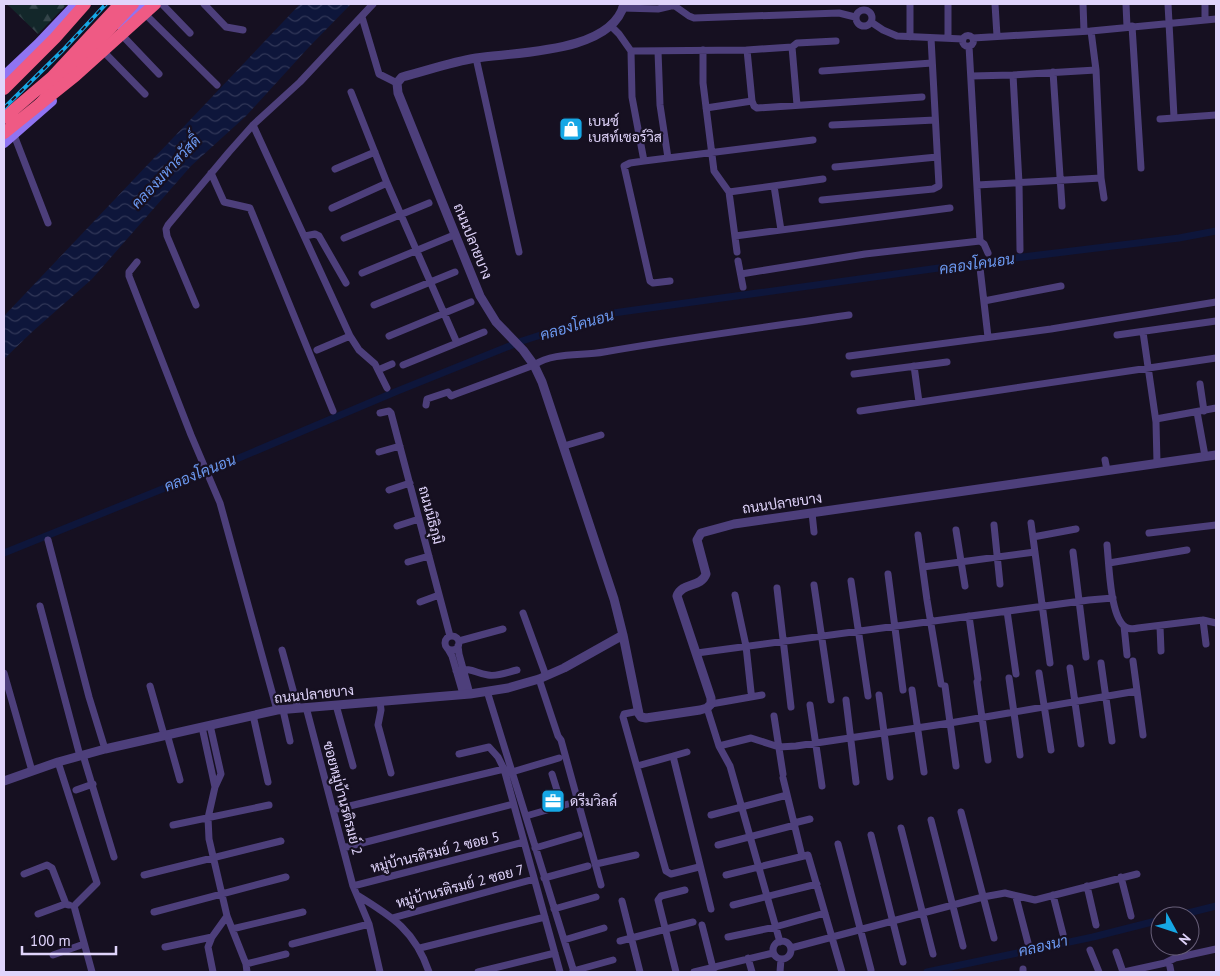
<svg xmlns="http://www.w3.org/2000/svg" width="1220" height="976" viewBox="0 0 1220 976" font-family="'PT Sans',Sarabun,sans-serif">
<style>
.forest{fill:url(#forest-firs)}
.water{fill:url(#water-waves)}
.lines{fill:none;stroke-linecap:round;stroke-linejoin:round}
.canal{stroke:#0e163b;stroke-width:7}
.minor{stroke:#4d3f7b;stroke-width:7}
.tertiary{stroke:#4d3f7b;stroke-width:9}
.secondary{stroke:#9074f2;stroke-width:10}
.motorway{stroke:#ef5a84;stroke-width:12}
.rail-casing{stroke:#16a7e5;stroke-width:4}
.rail{stroke:#161021;stroke-width:2;stroke-dasharray:5.5;stroke-linecap:butt}
.motorway-bridge{stroke:#ef5a84;stroke-width:12}
.labels{text-anchor:middle;stroke-width:4.5;stroke-linejoin:round;paint-order:stroke}
.poi-label{font-size:14px;fill:#e0d4fb;stroke:#161021;text-anchor:start}
.street-label{font-size:14px;fill:#e0d4fb;stroke:#161021}
.water-label{font-size:15px;font-style:italic;fill:#6c99f1;stroke:#161021}
</style>
<defs>
<pattern id="forest-firs" width="22" height="20" patternUnits="userSpaceOnUse" patternTransform="scale(1.25)"><rect width="22" height="20" fill="#13272a"/><path d="M5 1l3.5 6h-7zM16 11l3.5 6h-7z" fill="#35454a"/></pattern>
<pattern id="water-waves" width="16" height="10" patternUnits="userSpaceOnUse" patternTransform="scale(1.25)"><rect width="16" height="10" fill="#0e163b"/><path d="M0 5q4-4 8 0t8 0" fill="none" stroke="#313758"/></pattern>
</defs>
<rect width="100%" height="100%" fill="#161021"/>
<path class="forest" d="M7,4h28l2,1 3,-1h27l-29,30z"/>
<path class="water" d="M300,4h51l-42,43 -63,69 -55,50 -99,113 -60,53 -28,27v-43z"/>
<g class="lines">
<path class="canal" d="M4,553l235,-95 156,-66 127,-51 84,-27 376,-52 197,-24 37,-7
M1176,916l40,-10
M927,972l166,-35 67,-17"/>
<path class="minor" d="M162,4l28,29
M204,4l22,23 17,3
M672,4l17,12 5,2 145,-5 16,4
M910,4v33
M948,4v34
M995,4l2,32
M1083,4l1,27
M1126,4l1,23
M1168,4l6,113
M622,8l36,1 17,-4
M856 18a8 8 0 1 1 16 0a8 8 0 1 1-16 0Z
M143,12l74,73
M362,17l17,57 18,9
M1205,20v-16
M871,22l12,8 14,6 66,3
M611,26l8,8 12,17
M1132,26l9,142
M1091,31l5,39 5,108 3,20
M120,33l39,41
M962.5 41a5.5 5.5 0 1 1 11 0a5.5 5.5 0 1 1-11 0Z
M973,38l118,-7 125,-12
M969,46l11,195
M792,47l5,58
M101,49l44,45
M703,50v33l11,88 15,21 8,60
M747,50l5,51 2,5 3,2 165,-11
M631,51l116,-1 45,-3 5,-4 39,-2
M631,51l1,46 12,64
M658,51l2,54 8,53
M476,58l43,194
M822,71l110,-8
M1053,72l9,134
M1013,75l6,108 1,67
M971,76l42,-1 83,-5
M351,92l36,91 70,160
M706,108l46,-7
M1160,119l56,-4
M253,125l97,211 9,14 16,14 12,24
M832,125l103,-5
M14,135l34,88
M835,167l102,-10
M335,169l40,-17
M211,173l13,29 26,6 83,203
M977,185l124,-7
M774,186l7,44
M729,192l94,-13
M822,200l111,-11 6,-3 -8,-148
M332,208l55,-25
M305,236l10,-2 4,2 27,47
M735,236l215,-28
M344,238l85,-35
M980,241l4,3 4,9
M738,261l5,26
M137,262l-8,10v4l62,159 29,68 57,207
M980,268l8,69
M362,273l92,-38
M741,274l124,-20 115,-13
M670,281l-17,2 -3,-2 -26,-115 6,-3 14,-2 169,-21
M984,301l77,-15
M196,305l-29,-69 -1,-7 2,-4 61,-73 24,-27 47,-43 73,-78
M374,305l81,-33
M1143,332l13,90 1,41
M1117,335l99,-14
M389,336l82,-34
M317,350l33,-14
M849,356l202,-27 165,-27
M403,365l81,-33
M914,366l5,36
M378,370l14,-6
M854,374l93,-12
M1200,384l4,27
M426,405l1,-6 21,-7 3,4 5,-2 78,-29c20,-13 47,-9 70,-13 81,-14 163,-25 245,-37
M860,411l356,-53
M1197,412l8,44
M380,413l9,-2 2,2 59,223
M1156,419l60,-11
M564,446l37,-11
M379,452l21,-6
M1105,460l2,10
M389,490l21,-7
M812,513l2,19
M1031,523l19,140
M994,525l6,59
M397,526l22,-7
M956,530l9,56
M1149,533l67,-8
M918,535l9,65 14,84
M1033,537l43,-8
M48,540l41,157 16,52
M1107,545c2,19 3,67 16,80 4,5 10,4 15,3l65,-8 13,3
M1073,552l13,105
M408,562l21,-6
M1109,563l78,-13
M923,567l112,-15
M888,574l15,116
M851,581l17,115
M814,585l17,115
M777,588l14,119
M735,595l11,51 5,46
M420,602l19,-7
M40,606l40,150
M1007,611l9,63
M523,613l23,63
M969,616l9,63
M1203,620l3,24
M1124,626l3,29
M1160,626l1,25
M445 643a7 7 0 1 1 14 0a7 7 0 1 1-14 0Z
M459,641l44,-12
M458,646l1,8 11,40
M448,649l4,7 11,38
M282,650l16,58
M697,653l392,-53 24,-2
M1133,661l10,74
M1101,663l11,78
M1070,668l11,76
M456,671c17,-4 18,2 32,4 9,2 20,-3 29,-5
M4,673l28,98
M1039,673l12,77
M1009,678l11,77
M539,679l19,57 3,4 40,145
M977,682l11,78
M150,686l14,49
M945,686l11,80
M912,690l12,82
M487,691l87,281
M879,695l11,82
M846,700l10,82
M380,701l1,9 -3,15 13,48
M711,704l51,-9
M336,705l17,61
M810,705l12,81
M306,707l47,179 16,38 11,48
M707,708l12,38 11,20 50,176
M283,710l7,31
M639,711l-15,3 -1,3 43,154 5,3 28,-7
M253,715l15,67
M774,716l9,58
M210,725l11,49 -6,13 -7,31 1,21 18,77 19,48 1,8
M202,727l13,60
M167,734l13,46
M719,746l32,-8 28,9 17,-1 154,-23 187,-32
M459,754l30,-7 9,10 6,12 56,203
M83,755l31,102
M673,756l14,-4
M58,762l39,121 -23,23 18,66
M637,766l36,-10 38,153
M512,772l47,-14
M552,774l10,32
M783,778l19,78
M76,790l17,-6
M333,810l171,-41
M961,812l33,126
M711,815l76,-20
M526,816l42,-12
M931,820l32,126
M794,823l16,-4
M173,825l96,-20
M901,828l32,126
M871,835l32,127
M838,844l33,126
M718,845l77,-20
M343,848l170,-44
M535,848l44,-13
M596,864l40,-9
M24,874l23,-9 5,3 14,36
M144,875l137,-34
M726,875l82,-20 34,117
M1121,877l10,39
M544,878l44,-12
M353,886l171,-44
M1087,886l9,39
M357,895c36,22 58,36 72,77
M1053,895l10,39
M1016,897l12,46
M622,901l18,71
M733,905l84,-21
M554,909l42,-12
M154,912l132,-35
M38,914l27,-10 4,1
M392,918l142,-39
M702,925l12,47
M232,929l71,-17
M728,937l47,-10 50,-14
M564,940l40,-12
M620,941l73,-19
M773 950a9 9 0 1 1 18 0a9 9 0 1 1-18 0Z
M292,944l77,-20
M165,947l47,-10
M420,948l125,-31
M791,948l192,-51 22,-4 30,7 102,-26
M1090,950l9,22
M1116,952l7,20
M53,955l31,-11
M748,958l4,14
M1169,962l2,10
M246,964l40,-10
M1023,969v3
M573,971l40,-11
M213,972l-5,-25 4,-10 15,-21
M478,972l77,-19
M676,972l-18,-72 3,-4 24,-6
M694,972l79,-19
M780,972l1,-13
M1124,972l41,-9 10,-5 41,-9"/>
<path class="tertiary" d="M624,4c-12,49 -108,48 -148,54 -25,4 -50,13 -74,19l-5,6 1,10 82,203 16,26 27,28 11,15 8,17 72,217 9,36 16,79 2,3 5,1 54,-8 7,-2 4,-4v-6l-34,-102c5,-14 24,-8 29,-22l-9,-34 4,-7 33,-9 482,-69
M4,781l54,-19 47,-13 172,-39 193,-16 38,-6 31,-9 25,-11 59,-33"/>
<path class="secondary" d="M122,27l20,-23
M4,76l34,-32 38,-40
M4,143l48,-42"/>
<path class="motorway" d="M4,89l51,-51 30,-34
M4,118l48,-41 68,-73
M4,133l36,-29 93,-100"/>
<g class="rail-casing">
<path id="rail" d="M4,108l59,-58 43,-46"/>
</g>
<use href="#rail" class="rail"/>
<path class="motorway-bridge" d="M40,104l35,-28 80,-72"/>
</g>
<defs>
<g id="shop-square" transform="scale(1.25)"><rect x="-9" y="-9" width="18" height="18" rx="4" fill="#16a7e5" stroke="#161021"/><path d="M-5-2.5h2.3a2.7 3.5 0 0 1 5.4 0H5L5.5 6h-11ZM-1.5-2.5h3a1.5 2.3 0 0 0-3 0Z" fill="#fff"/></g>
<g id="office-square" transform="scale(1.25)"><rect x="-9" y="-9" width="18" height="18" rx="4" fill="#16a7e5" stroke="#161021"/><path d="M-6-3h4V-5.5h4V-3h4V5H-6ZM-1-4.5V-3h2v-1.5ZM-6 0V1H6V0Z" fill="#fff"/></g>
</defs>
<g fill-rule="evenodd">
<use href="#shop-square" x="571" y="129"/>
<use href="#office-square" x="553" y="801"/>
</g>
<g class="labels">
<g class="poi-label">
<text x="588" y="126">เบนซ์<tspan x="588" dy="16">เบสท์เซอร์วิส</tspan></text>
<text x="570" y="806">ดรีมวิลล์</text>
</g>
<g class="street-label">
<text transform="translate(473 241) rotate(68)" y="5">ถนนปลายบาง</text>
<text transform="translate(782 503) rotate(-8)" y="5">ถนนปลายบาง</text>
<text transform="translate(431 515) rotate(75)" y="5">ถนนนิธิภุมิ</text>
<text transform="translate(314 694) rotate(-6)" y="5">ถนนปลายบาง</text>
<text transform="translate(343 798) rotate(75)" y="5">ซอยหมู่บ้านรติรมย์ 2</text>
<text transform="translate(435 852) rotate(-14)" y="5">หมู่บ้านรติรมย์ 2 ซอย 5</text>
<text transform="translate(460 886) rotate(-15)" y="5">หมู่บ้านรติรมย์ 2 ซอย 7</text>
</g>
<g class="water-label">
<text transform="translate(166 172) rotate(-47)" y="5">คลองมหาสวัสดิ์</text>
<text transform="translate(977 264) rotate(-8)" y="5">คลองโคนอน</text>
<text transform="translate(577 325) rotate(-16)" y="5">คลองโคนอน</text>
<text transform="translate(200 473) rotate(-22)" y="5">คลองโคนอน</text>
<text transform="translate(1043 946) rotate(-13)" y="5">คลองนา</text>
</g>
</g>
<rect width="1220" height="976" fill="none" stroke="#e0d4fb" stroke-width="10"/>
<g transform="translate(1175 931) rotate(130)"><circle r="24" fill="#161021" stroke="#675e78"/>
<path d="M0-4L9 19L0 12L-9 19Z" fill="#16a7e5"/>
<text y="-8" font-size="14" font-weight="bold" text-anchor="middle" fill="#e0d4fb">N</text>
</g>
<path d="M22 946v8h94v-8" fill="none" stroke="#e0d4fb" stroke-width="2.5"/>
<text x="30" y="946" font-size="15" fill="#e0d4fb" stroke="#161021" stroke-width="4" paint-order="stroke">100 m</text>
</svg>
